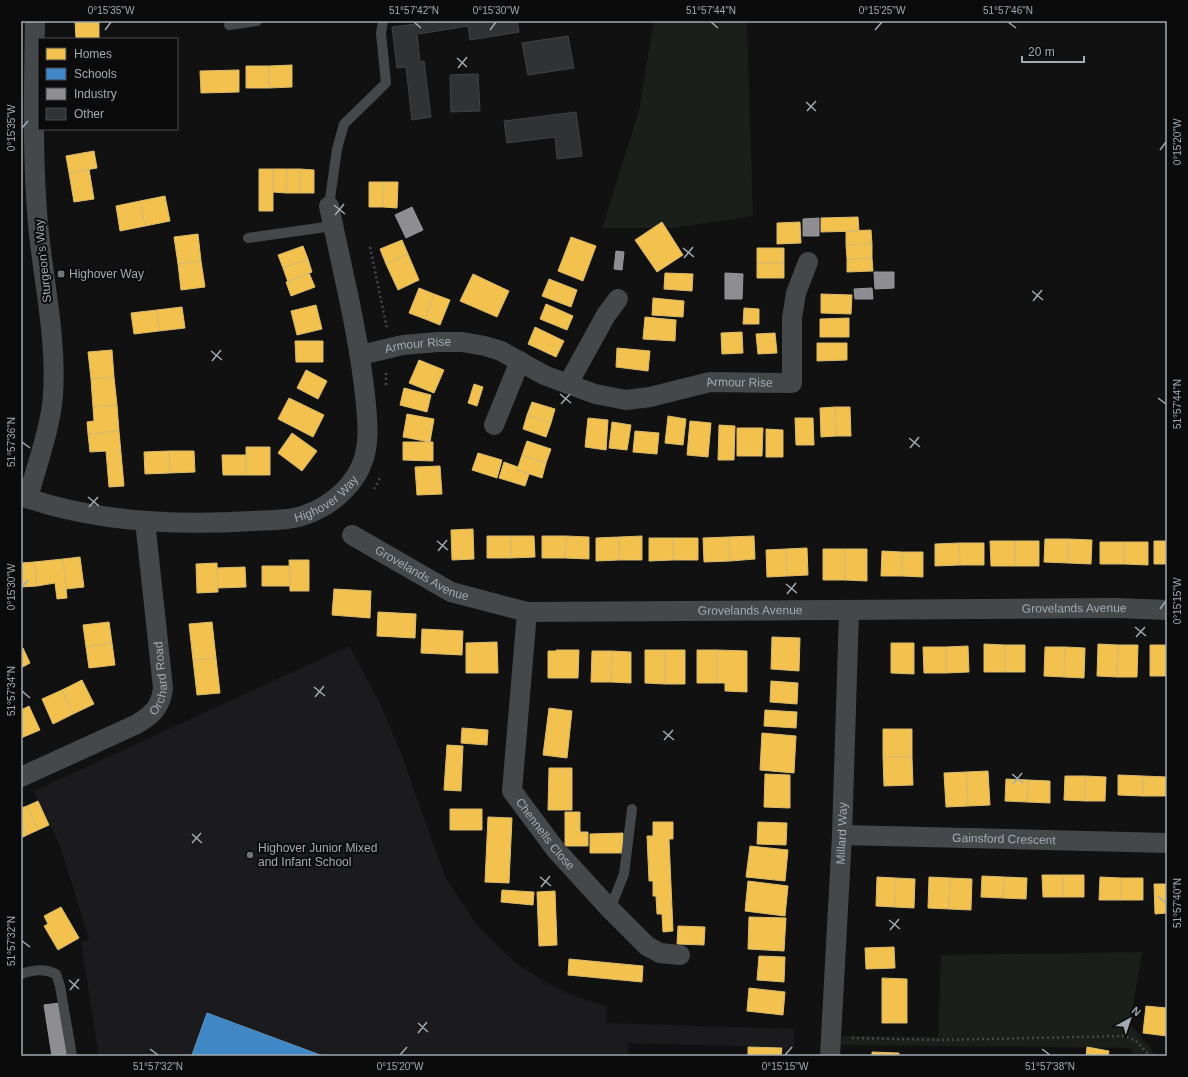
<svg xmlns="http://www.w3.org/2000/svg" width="1188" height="1077" viewBox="0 0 1188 1077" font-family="Arial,sans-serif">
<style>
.built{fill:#1b1b1d}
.green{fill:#1a1f19}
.homes{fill:#f2c14e;stroke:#daba6c}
.schools{fill:#3f88c5;stroke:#5c92c0}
.industry{fill:#8d8d92;stroke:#93969c}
.building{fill:#313233;stroke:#404245}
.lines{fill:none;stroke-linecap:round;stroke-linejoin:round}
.path{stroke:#47484c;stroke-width:2.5;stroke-dasharray:2 3;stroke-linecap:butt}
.service{stroke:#45484a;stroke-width:10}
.minor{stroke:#45484a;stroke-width:20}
.ticks{fill:none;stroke:#a1aab3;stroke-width:1.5}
.poi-dot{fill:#6f747a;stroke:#0b0b0c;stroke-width:1.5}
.labels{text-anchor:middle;stroke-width:4;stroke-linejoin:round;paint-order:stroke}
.street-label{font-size:12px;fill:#a1aab3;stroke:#0b0b0c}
.poi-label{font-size:12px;fill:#a1aab3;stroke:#0b0b0c;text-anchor:start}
.neatline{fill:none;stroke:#a1aab3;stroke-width:1.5}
.ticks-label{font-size:10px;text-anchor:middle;fill:#a1aab3}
</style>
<rect width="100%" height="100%" fill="#111"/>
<path class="built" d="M349,646l32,59 20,48 39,110 6,15 30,46 29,29 18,15 24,15 24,12 36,12 -1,16 188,6v19l-165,-5 -1,13h-529l-18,-114 8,-3 -29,-93 -26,-55z"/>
<path class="green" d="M652,21h95l6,195 -80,12h-71l37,-117 14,-86z
M1142,952l-12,71 26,33h-19l-8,-8 -288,-3 1,-9 96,1 3,-82z"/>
<path class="homes" d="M75,21h24v18h-23z
M292,65v22l-23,1v-22z
M246,66h23v22h-23z
M239,70v22l-38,1 -1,-22z
M94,151l3,17 -28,5 -3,-17z
M89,169l5,30 -20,3 -5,-29z
M259,169h14v42h-14z
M273,169h14l-1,24 -13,-1z
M287,169h13v24h-14z
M300,169l14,1v23h-14z
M369,182h15l-1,25h-14z
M384,182h14l-1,26 -14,-1z
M165,196l5,25 -25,5 -5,-25z
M140,201l5,25 -25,5 -4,-25z
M858,217l1,14 -38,1v-14z
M662,222l21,33 -26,17 -22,-32z
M800,222l1,21 -24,1v-21z
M871,230l1,14 -26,1v-14z
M198,234l3,27 -23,3 -4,-27z
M571,237l25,9 -13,35 -25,-10z
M402,240l6,14 -22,10 -6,-15z
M872,244v14l-25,1 -1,-14z
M303,246l5,13 -25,9 -5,-13z
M757,248h27v15h-27z
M408,254l11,26 -21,10 -12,-26z
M872,258l1,13 -26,1v-13z
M308,259l4,13 -24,10 -5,-14z
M201,261l4,26 -24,3 -3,-26z
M757,263h27v15h-27z
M309,273l6,14 -24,9 -5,-14z
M665,273l28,1 -1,17 -28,-2z
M473,274l36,17 -12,26 -37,-16z
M549,279l28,11 -6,17 -29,-11z
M419,288l15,6 -9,25 -16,-6z
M434,294l16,6 -10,25 -15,-6z
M821,294l31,1 -1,19 -30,-1z
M653,298l31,3 -1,16 -31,-2z
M546,304l27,12 -6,14 -27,-11z
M316,305l6,24 -25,6 -6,-24z
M182,307l3,21 -26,3 -2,-21z
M744,308l15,1v15h-16z
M157,310l2,21 -25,3 -3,-21z
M645,317l31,3 -1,21 -32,-2z
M849,318v19h-29v-18z
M535,327l29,14 -8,16 -28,-13z
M742,332l1,21 -21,1 -1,-21z
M775,333l2,20 -19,1 -2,-20z
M295,341h28v21h-27z
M817,343h30v17l-30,1z
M617,348l33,3 -2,20 -32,-4z
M112,350l2,27 -23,2 -3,-27z
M419,360l25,10 -10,23 -25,-10z
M306,370l21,11 -9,18 -21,-11z
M114,377l3,28 -24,2 -2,-28z
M474,384l9,3 -6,19 -9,-3z
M404,388l27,7 -4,17 -27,-7z
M289,398l35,17 -11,22 -35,-18z
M532,402l23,7 -4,14 -24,-8z
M117,405l2,26 -31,3 -1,-12 7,-1 -1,-14z
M835,407h15l1,29h-15z
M835,407l1,29 -15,1 -1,-29z
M407,414l27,5 -4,23 -27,-5z
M527,415l24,8 -5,14 -23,-8z
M668,416l18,3 -3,26 -18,-2z
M588,418l20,2 -2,30 -21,-3z
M795,418h18l1,27h-18z
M690,421l21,2 -3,34 -21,-2z
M612,422l19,3 -4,25 -18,-2z
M719,425l16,1 -1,34h-16z
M737,428h26l-1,28h-25z
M766,429l17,1v27h-17z
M119,431l5,55 -15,1 -3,-36 -16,1 -2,-18z
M635,431l24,2 -2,21 -24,-2z
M292,433l25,18 -15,20 -24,-18z
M527,441l24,8 -5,14 -24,-8z
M403,442h30v19l-30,-1z
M246,447h24v28h-24z
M169,451h25l1,21 -25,1z
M169,451l1,22 -25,1 -1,-22z
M478,453l24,7 -5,18 -25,-8z
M222,455h24v20h-23z
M522,455l24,8 -4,15 -25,-8z
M504,462l14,5 -1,3 12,4 -4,12 -26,-8z
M440,466l2,28 -25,1 -2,-28z
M473,529l1,30 -22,1 -1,-30z
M487,536h24v22h-24z
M511,536h23l1,21 -24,1z
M542,536h24l-1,22h-23z
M566,536l23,1v22l-24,-1z
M642,536v24h-23v-23z
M754,536l1,23 -25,2 -1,-24z
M619,537v23l-23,1v-23z
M729,537l1,24 -26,1 -1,-24z
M649,538h24v22l-24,1z
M673,538h25v22h-25z
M1045,539h23v24l-24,-1z
M1068,539l24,1 -1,24 -23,-1z
M990,541h25v25h-24z
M1015,541h24v25h-24z
M1154,541h13v23h-13z
M1100,542h24v22h-24z
M1124,542h24v23l-24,-1z
M959,543h25v22h-24z
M959,543l1,22 -25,1v-22z
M807,548l1,27 -21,1 -1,-27z
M786,549l1,27 -20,1 -1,-27z
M823,549h22v31h-22z
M845,549h22v32l-22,-1z
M882,551l20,1v24h-21z
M902,552h21v25l-21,-1z
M80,557l4,30 -18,2 -3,-30z
M63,559l4,39 -10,1 -2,-16 -18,3 -3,-24z
M289,560h20v31h-19z
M34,562l3,24 -16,1v-24z
M217,563l1,29 -21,1 -1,-29z
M262,566h28v20h-28z
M245,567l1,20 -28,1 -1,-20z
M334,589l37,2 -1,27 -38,-3z
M378,612l38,2 -1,24 -38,-2z
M109,622l3,21 -26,4 -3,-22z
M212,622l4,36 -23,2 -4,-36z
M422,629l41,2 -1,24 -41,-2z
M772,637l28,1 -1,33 -28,-2z
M497,642l1,31h-32v-30z
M112,643l3,22 -26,3 -3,-21z
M891,643h23v31l-23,-1z
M984,644l21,1v27h-21z
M1098,644l20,1 -1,32 -20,-1z
M1005,645h20v27h-20z
M1118,645h20l-1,32h-20z
M1150,645h17v31h-17z
M968,646l1,26 -23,1v-26z
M923,647h23v26h-22z
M1045,647h20l-1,30 -20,-1z
M1065,647l20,1 -1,30 -20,-1z
M23,648l7,15 -9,5v-19z
M556,650h23l-1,28h-30v-27h8z
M645,650h20v34l-20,-1z
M665,650h20v34h-20z
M697,650h20v33h-20z
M717,650l30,1v41l-22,-1v-8h-8z
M592,651h20l-1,31h-20z
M612,651l19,1v31l-20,-1z
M216,658l4,35 -23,2 -4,-35z
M82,680l12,24 -21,10 -11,-24z
M771,681l27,2 -1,21 -27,-2z
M62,690l11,24 -20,10 -11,-25z
M29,706l11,24 -19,8v-28z
M549,708l23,3 -5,47 -24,-3z
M765,710l32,2 -1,16 -32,-2z
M462,728l26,2 -1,15 -26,-2z
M883,729h29v28h-29z
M762,733l34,3 -2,37 -34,-3z
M447,745l16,1 -2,45 -17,-1z
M883,757h29l1,28 -29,1z
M549,768h23v42h-24z
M988,771l2,34 -22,1 -2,-34z
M966,772l2,34 -22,1 -2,-34z
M765,774l25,1v33l-26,-1z
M1118,775l25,1v20l-25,-1z
M1065,776h20v25l-21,-1z
M1085,776l21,1 -1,24h-20z
M1143,776l24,1v19h-24z
M1006,779l22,1 -1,22 -22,-1z
M1028,780l22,1v22l-23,-1z
M38,801l11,24 -11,5 -11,-24z
M27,806l11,24 -11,5 -6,-13v-14z
M450,809h32v21h-32z
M565,812h15v20h8v14h-23z
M488,817l24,1 -3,65 -24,-1z
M21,822l6,13 -6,3z
M653,822h20v17h-4l4,92 -10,1 -1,-18h-5l-1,-18h-3v-15h-4l-2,-45h6z
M758,822l29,1 -1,22 -29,-1z
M623,833v20h-33v-19z
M750,846l38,4 -3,31 -39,-4z
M1042,875h21v22h-20z
M1063,875h21v22h-21z
M982,876l22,1 -1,21 -22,-1z
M877,877l19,1 -1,29 -19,-1z
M929,877l21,1 -1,31 -21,-1z
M1004,877l23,1 -1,21 -23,-1z
M1100,877l21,1v22h-22z
M896,878l19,1 -1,29 -19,-1z
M950,878l22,1 -1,31 -22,-1z
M1121,878h22v22h-22z
M748,881l40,5 -3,30 -40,-5z
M1154,884h13v29l-12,1z
M502,890l32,2 -1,13 -32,-3z
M555,891l2,54 -18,1 -2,-54z
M61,907l18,31 -21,12 -14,-24 4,-2 -4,-8z
M749,917l37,1 -2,33 -36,-2z
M678,926l27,1 -1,18 -27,-1z
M894,947l1,21 -29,1 -1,-21z
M759,956l26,1 -1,25 -27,-2z
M569,959l74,7 -1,16 -74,-7z
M882,978l25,1v44h-25z
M749,988l36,4 -2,23 -36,-4z
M1146,1006l21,2v28l-24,-3z
M748,1047l34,1 -1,8h-33z
M1087,1047l22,4 -1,5h-22z
M872,1052l27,1v3h-27z"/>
<path class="schools" d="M207,1013l116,43 -131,-1z"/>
<path class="industry" d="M412,207l11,23 -17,8 -11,-23z
M819,218v18h-16v-17z
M616,251l8,1 -2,18 -8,-1z
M874,272h20v16l-19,1z
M725,273l18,1 -1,25h-17z
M872,288l1,11h-18l-1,-10z
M60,1003l9,53h-17l-8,-51z"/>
<path class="building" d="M417,21h100l2,11 -49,8 -2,-14 -49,8z
M416,24l4,38 4,-1 7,56 -19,3 -6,-53 -9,1 -5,-41z
M568,36l6,32 -46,7 -6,-32z
M478,74l2,37 -29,1 -1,-37z
M576,112l6,44 -25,3 -2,-22 -48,6 -3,-22z"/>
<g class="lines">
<path class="path" d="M370,247l17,82
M386,385v-15
M374,489l6,-11
M852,1038l88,2 183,-4 12,4 15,16"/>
<path class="service" d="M229,25l28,-4
M329,206l8,-57 7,-25 42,-41 -5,-50 2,-12
M248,238l85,-12
M610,909l14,-35 8,-65
M21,974c12,-4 23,-6 35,0l4,12 12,70"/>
<g class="minor">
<path id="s1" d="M361,355l42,-10 35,-3h24l23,4 16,5 43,24 51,19 31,6 24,-3 60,-15 82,1v-65l4,-25 12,-31"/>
<path d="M568,384l38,-69 12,-16"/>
<path d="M494,425l26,-64"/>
<path id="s2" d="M21,496c73,26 154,30 231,25 17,-1 37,0 53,-6 26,-9 51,-30 59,-57 6,-21 3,-42 1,-63 -7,-64 -23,-126 -36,-189"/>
<path d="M28,498c8,-31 23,-71 25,-103 4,-57 -10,-115 -15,-171 -6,-68 -4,-135 -3,-203"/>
<path id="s3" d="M352,535l99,57 76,20 590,-4 50,2"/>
<path id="s4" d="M527,612l-15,179 44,59 54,59 37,37 13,7 20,2"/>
<path id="s5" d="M21,777l116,-53c15,-9 24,-17 26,-36l-18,-167"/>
<path id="s6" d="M842,835l325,8"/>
<path id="s7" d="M830,1056l12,-221 7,-224"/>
</g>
</g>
<path class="ticks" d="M414,22l7,6M711,22l7,6M1008,22l8,6M105,30l6,-8M490,30l6,-8M875,30l7,-8M457,58l10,9M458,68l9,-11M806,102l10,9M807,111l9,-10M22,128l6,-7M1160,150l6,-8M334,205l11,9M335,215l9,-11M683,248l11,9M684,258l9,-11M1032,291l11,9M1033,301l9,-11M211,351l11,9M212,361l9,-11M560,394l11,9M1158,398l8,6M561,404l9,-10M909,438l11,9M22,442l8,6M910,448l9,-11M88,497l11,9M89,507l9,-10M437,541l11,9M438,551l9,-11M786,584l11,9M22,587l6,-7M787,594l9,-11M1160,609l6,-8M1135,627l11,9M1136,637l9,-10M314,687l11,9M22,691l8,7M315,697l9,-11M663,731l11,9M664,740l9,-10M1012,774l11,9M1013,784l9,-11M192,834l10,9M192,843l9,-10M540,877l11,9M541,887l9,-11M1158,896l8,7M889,920l11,9M890,930l9,-11M22,941l8,6M69,980l10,9M70,990l9,-11M418,1023l10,9M418,1033l9,-11M150,1049l8,6M1042,1049l8,6M400,1055l7,-8M785,1055l7,-8"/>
<g class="poi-dot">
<rect x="57" y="270" width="8" height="8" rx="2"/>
<circle cx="250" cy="855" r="4"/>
</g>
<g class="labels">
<g class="street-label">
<text transform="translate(43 261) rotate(-96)" y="4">Sturgeon's Way</text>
<text dy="4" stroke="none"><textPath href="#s1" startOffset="58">Armour Rise</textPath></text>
<text dy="4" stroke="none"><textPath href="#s1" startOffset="393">Armour Rise</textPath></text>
<text dy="4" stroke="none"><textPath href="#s2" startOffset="314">Highover Way</textPath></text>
<text dy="4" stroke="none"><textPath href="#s3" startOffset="80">Grovelands Avenue</textPath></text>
<text dy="4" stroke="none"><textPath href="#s3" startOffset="740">Grovelands Avenue</textPath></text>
<text dy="4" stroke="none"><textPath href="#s3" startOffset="416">Grovelands Avenue</textPath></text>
<text dy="4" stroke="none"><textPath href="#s5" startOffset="183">Orchard Road</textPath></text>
<text dy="4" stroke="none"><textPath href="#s4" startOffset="234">Chennells Close</textPath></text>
<text dy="4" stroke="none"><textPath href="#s7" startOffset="223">Millard Way</textPath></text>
<text dy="4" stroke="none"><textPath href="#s6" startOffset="162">Gainsford Crescent</textPath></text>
</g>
<g class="poi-label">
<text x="69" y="278">Highover Way</text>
<text x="258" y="852">Highover Junior Mixed<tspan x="258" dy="14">and Infant School</tspan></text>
</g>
</g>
<rect width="1188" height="1077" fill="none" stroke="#0b0b0c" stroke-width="44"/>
<rect x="38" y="38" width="140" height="92" fill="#0b0b0c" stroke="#474b4f"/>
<rect x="46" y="48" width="20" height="12" fill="#f2c14e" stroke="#474b4f"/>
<text x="74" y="58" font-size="12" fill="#a1aab3">Homes</text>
<rect x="46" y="68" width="20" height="12" fill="#3f88c5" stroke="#474b4f"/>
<text x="74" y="78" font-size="12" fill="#a1aab3">Schools</text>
<rect x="46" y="88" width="20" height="12" fill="#8d8d92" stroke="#474b4f"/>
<text x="74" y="98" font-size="12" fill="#a1aab3">Industry</text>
<rect x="46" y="108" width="20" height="12" fill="#313233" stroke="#474b4f"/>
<text x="74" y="118" font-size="12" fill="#a1aab3">Other</text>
<g transform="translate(1130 1019) rotate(40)" stroke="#0b0b0c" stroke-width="3" paint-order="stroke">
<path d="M0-3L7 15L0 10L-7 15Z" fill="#a1aab3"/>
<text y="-6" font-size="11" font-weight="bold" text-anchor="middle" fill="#a1aab3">N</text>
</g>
<path d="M1022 56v6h62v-6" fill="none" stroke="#a1aab3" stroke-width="2"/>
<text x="1028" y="56" font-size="12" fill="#a1aab3" stroke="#0b0b0c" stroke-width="3" paint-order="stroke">20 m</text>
<rect x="22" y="22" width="1144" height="1033" class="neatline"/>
<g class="ticks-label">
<text x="111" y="14">0°15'35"W</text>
<text x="414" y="14">51°57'42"N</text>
<text x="496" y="14">0°15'30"W</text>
<text x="711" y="14">51°57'44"N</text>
<text x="882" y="14">0°15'25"W</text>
<text x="1008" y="14">51°57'46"N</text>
<text transform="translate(11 128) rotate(-90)" y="4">0°15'35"W</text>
<text transform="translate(1177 142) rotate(-90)" y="4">0°15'20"W</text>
<text transform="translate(1177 404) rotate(-90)" y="4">51°57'44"N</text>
<text transform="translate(11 442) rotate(-90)" y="4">51°57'36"N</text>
<text transform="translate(11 587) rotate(-90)" y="4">0°15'30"W</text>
<text transform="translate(1177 601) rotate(-90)" y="4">0°15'15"W</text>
<text transform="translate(11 691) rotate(-90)" y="4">51°57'34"N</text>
<text transform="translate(1177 903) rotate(-90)" y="4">51°57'40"N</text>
<text transform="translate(11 941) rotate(-90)" y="4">51°57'32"N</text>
<text x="158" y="1070">51°57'32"N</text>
<text x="400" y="1070">0°15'20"W</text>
<text x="785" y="1070">0°15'15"W</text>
<text x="1050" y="1070">51°57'38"N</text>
</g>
</svg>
